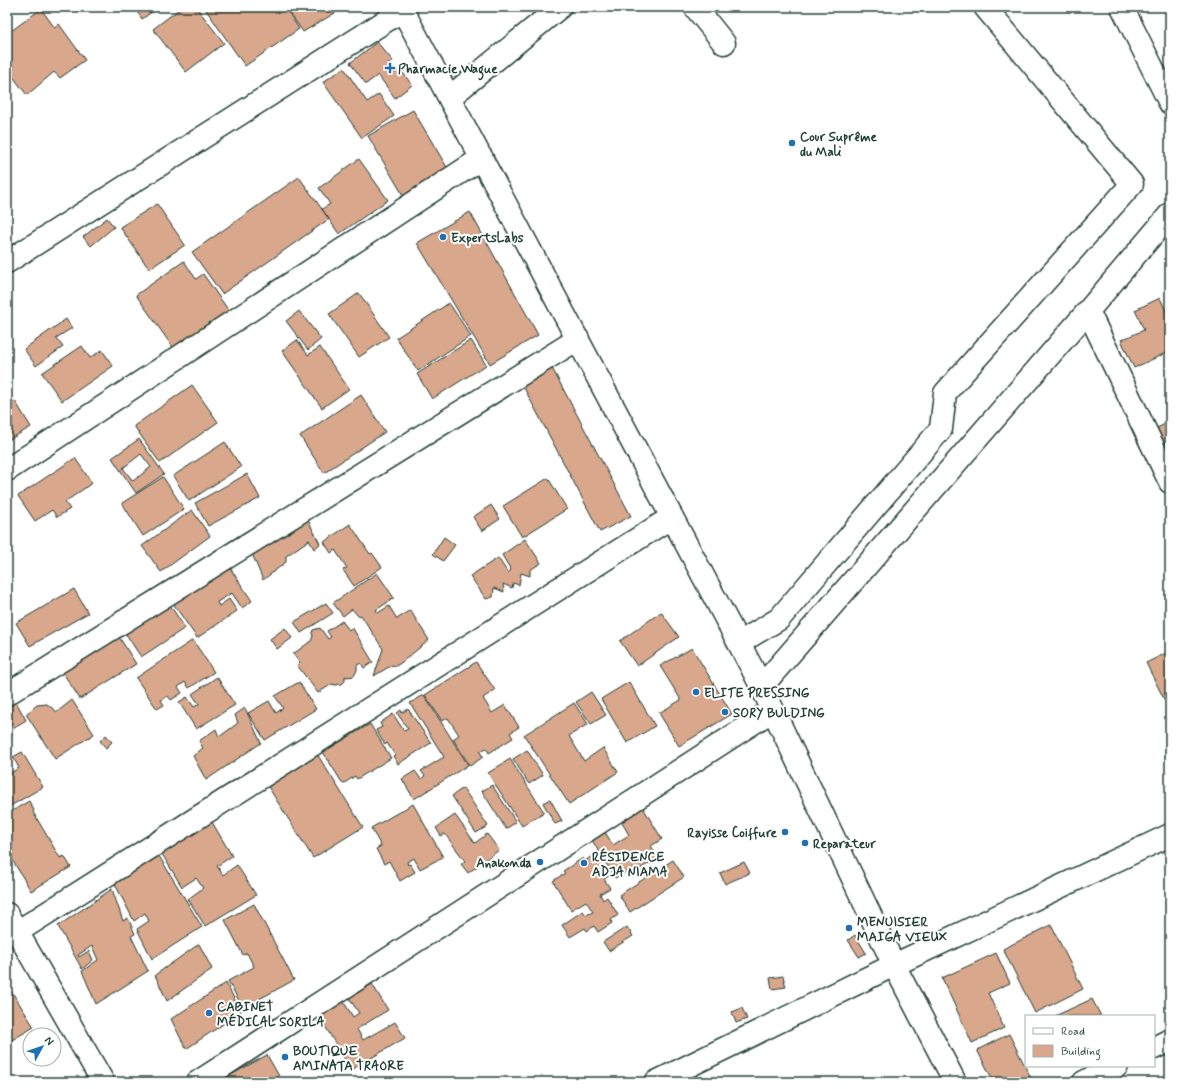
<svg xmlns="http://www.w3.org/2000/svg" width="1177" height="1089" viewBox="0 0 1177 1089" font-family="Mynerve,sans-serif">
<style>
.building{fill:#d9a78c;stroke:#1f3d34;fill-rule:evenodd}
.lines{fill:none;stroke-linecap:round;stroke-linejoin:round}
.minor-casing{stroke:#1f3d34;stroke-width:25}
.minor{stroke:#fff;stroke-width:22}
.poi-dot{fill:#1f6fb2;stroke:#fff;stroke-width:1.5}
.labels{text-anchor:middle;stroke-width:4;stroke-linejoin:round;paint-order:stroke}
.poi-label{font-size:13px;font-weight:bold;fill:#1f3d34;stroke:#fff;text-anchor:start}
</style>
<rect width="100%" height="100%" fill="#fff"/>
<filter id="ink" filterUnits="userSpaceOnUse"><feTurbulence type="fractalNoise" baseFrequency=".025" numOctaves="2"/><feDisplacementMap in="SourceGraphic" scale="8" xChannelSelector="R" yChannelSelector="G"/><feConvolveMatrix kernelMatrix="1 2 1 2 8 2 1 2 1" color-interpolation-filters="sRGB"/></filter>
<g filter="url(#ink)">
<path class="building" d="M134,7h25l-17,12z
M182,7h14l28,36 -38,29 -33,-43z
M204,7h81l14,22 -54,37z
M286,7h59l-42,25z
M41,9l14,19 4,-4 26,36 -25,18 -6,-6 -27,23 -20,-26v-35z
M377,42l16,19 -5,3 7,9 5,-4 12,16 -17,13 -17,-23 -12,9 -16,-21z
M344,68l23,34 12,-8 15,22 -32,22 -39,-56z
M413,110l38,64 -45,26 -38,-64z
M359,159l29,41 -49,34 -17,-25 8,-5 -11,-16z
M299,177l30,42 -107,75 -30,-42z
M157,204l28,41 -36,24 -29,-42z
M470,212l68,123 -48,29 -73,-121z
M107,218l7,9 -23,19 -8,-9z
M184,261l12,18 7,-5 26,37 -55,38 -38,-54z
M359,293l30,44 -30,20 -30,-43z
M1160,298l10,22v31l-36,17 -13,-28 23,-10 -9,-20z
M449,303l22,33 -53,35 -22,-33z
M299,311l22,28 -13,11 -22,-29z
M66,319l6,9 -16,10 7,9 -27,19 -12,-17z
M297,340l11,15 12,-8 29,42 -27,19 -40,-57z
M471,340l15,25 -54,34 -15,-25z
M82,346l8,12 12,-8 11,16 -51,35 -20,-28z
M552,368l79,148 -31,16 -78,-148z
M192,385l26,37 -58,41 -26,-37z
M361,395l24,37 -61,41 -24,-37z
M15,401l16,26 -24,14v-36z
M1169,422l1,1v31l-13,-26z
M139,439l25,35 -28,19 -24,-35zM141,454l10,13 -18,14 -10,-13z
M225,442l16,25 -52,34 -16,-25z
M75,458l17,25 -27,19 5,7 -13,8 -5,-7 -17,11 -17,-25z
M247,474l13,24 -52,28 -13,-23z
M163,477l21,32 -41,27 -21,-33z
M548,478l19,31 -45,28 -19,-31z
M491,505l9,14 -18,12 -9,-14z
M192,510l18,26 -49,36 -19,-26z
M304,512l16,32 -6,5 -5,-9 -23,16v6l-23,18 -13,-31z
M350,524l20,30 2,-1 10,14 -28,19 -11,-16 4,-2 -12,-18 -4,3 -7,-11z
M444,537l11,8 -12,16 -10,-7z
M525,539l16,24 -11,7v6l-9,-3 -2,12 -6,-2 -1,5 -9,-4 1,8 -10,-4 -1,9 -7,2 -16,-23 28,-18 10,15 3,-3 -9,-15z
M226,562l26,39 -10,7 -10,-15 -15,9 2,4 10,-7 8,12 -40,27 -27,-39z
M377,573l17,25 -18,12 2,3 11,-7 8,13 13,-9 19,30 -27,22 -6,4 -4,-1 -18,11 9,-27 -22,-34 -3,1 -6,-7 -9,7 -10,-13z
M74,589l14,24 -58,33 -14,-23z
M168,602l17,26 -44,29 -17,-26z
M326,603l7,10 -32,20 -7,-11z
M661,612l18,25 -42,29 -17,-25z
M342,621l7,9 3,-3 21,35 -9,6 -3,-5 -4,2v5l-3,6 -7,1 -2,-1v5l-3,3 -7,1 -3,-1 -14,9 -21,-28 3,-2 -7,-9 18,-13 2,-5 -1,-3 1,-3 7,-2 8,11 3,-2 -4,-6z
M285,628l7,10 -15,11 -7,-10z
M116,632l20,32 -56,35 -21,-32z
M193,640l21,32 -25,16 -4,-6 -7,5 4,6 -11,7 -3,-4 -7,4 3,5 -7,4 -21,-31z
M692,648l40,66 -53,32 -20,-33 22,-13 -21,-34z
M1170,651v60l-24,-48z
M476,662l19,28 -12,8 9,15 13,-8 14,22 -9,6 3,5 -24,15 -3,-5 -6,4 3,5 -13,9 -17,-27 6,-4 -11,-17 -6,3 -17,-26z
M217,677l18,28 -39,24 -17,-27 8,-5 7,10 5,-3 -7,-10z
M299,682l17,27 -51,31 -17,-27 21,-12 7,12 7,-5 -8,-12z
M629,682l26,44 -28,17 -26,-44z
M591,692l15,23 -15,9 -15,-22z
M424,695l44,70 -54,34 -12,-20 13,-8 6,8 4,-3 -4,-5 23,-14 -34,-54z
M72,700l22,34 -39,25 -29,-45 11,-9 10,-1 10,8z
M16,702l10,18 -13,8 -6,-11v-9z
M574,703l14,21 -19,12 15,25 19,-13 15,24 -49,32 -45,-69z
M245,708l16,35 -55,37 -13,-24 10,-8 -4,-7 17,-12 3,8 19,-14 -3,-8z
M408,709l23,34 -33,21 -5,-8 2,-1 -8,-12 -2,2 -9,-15 6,-3 -2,-4 13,-9 11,17 4,-2 -11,-16 4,-3 1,3z
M370,724l21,34 -34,21 -2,-3 -12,8 -20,-32z
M7,727l5,8 -5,3z
M106,735l6,7 -6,6 -6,-7z
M527,750l16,25 -14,9 -16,-25z
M22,752l21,35 -36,21v-33l12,-7 -6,-11z
M317,754l46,73 -50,31 -46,-73z
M510,759l34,53 -22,14 -34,-53z
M492,785l24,37 -10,7 -24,-38z
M463,788l25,38 -12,7 -24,-37z
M550,799l12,22 -7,3 -12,-21z
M29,801l5,9 -1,2 27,46 4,-2 7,11 -40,24 -24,-40v-37z
M413,804l30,53 -23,12 -6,-11 -7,4 1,3 2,-1 5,8 -15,9 -11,-20 -5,3 -8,-15 5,-3 -10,-18z
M642,806l20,33 -11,7 7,12 -23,14 -2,-4 -18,10 -25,-41 13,-8 10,16 16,-10 -9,-16z
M455,815l20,28 12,-9 12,16 -31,23 -7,-9 4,-3 -20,-27 -4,2 -5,-8z
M212,822l20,34 -15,10 6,9 14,-10 19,30 -51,31 -17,-27 15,-11 -7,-10 -14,9 -20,-33z
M595,854l14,22 -5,3 6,9 -10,6 3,6 4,-3 11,18 -7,5 1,3 -14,9 -4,-6 -7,5 -2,-3 -15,9 -8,-12 21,-14 3,4 7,-3 -7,-11 -15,9 -18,-29 12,-8 -2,-2 20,-13 2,3z
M159,856l43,71 -50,32 -15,-30 12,-8 -4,-8 -11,8 -19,-37z
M673,860l11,17 -54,35 -11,-17z
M744,862l6,11 -25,11 -5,-11z
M112,889l11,32 5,-3 7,16 -4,2 17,35 -52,33 -14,-33 16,-11 -6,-14 -14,9 1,2 10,-6 4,9 -11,9 -24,-43z
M254,904l40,76 -51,28 -15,-27 26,-14 -7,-14 -4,2 -18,-35z
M1051,925l32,64 -48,24 -32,-64z
M627,927l6,9 -24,15 -6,-9z
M855,935l11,18 -7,4 -11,-17z
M199,944l13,25 -45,32 -12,-26z
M996,953l14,30 -22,10 16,35 -32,15 -30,-65z
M783,976l3,11 -14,2 -2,-11z
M226,983l15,29 -55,37 -15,-30z
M7,984l27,43 -27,16z
M372,984l16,26 -31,19 6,11 32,-18 10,16 -54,32 -32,-54 24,-15 10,16 6,-4 -10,-15z
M1092,999l9,17h-46z
M742,1008l5,11 -11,4 -4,-11z
M1009,1034l24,48h-39l-17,-32z
M267,1055l12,21 -4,2 2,4h-59z"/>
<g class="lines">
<g class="minor-casing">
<path id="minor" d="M401,7l350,659 22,44 121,255 61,117
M695,7l29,36
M1122,7l48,96
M450,97l110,-90
M7,262l396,-252
M1088,311l82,171
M7,470l475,-312
M739,643l40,-24 162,-190 4,-36 187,-209 -147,-177
M761,687l327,-376 82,-97
M7,694l571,-355
M7,914l96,168
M17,932l655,-415
M1154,1048l16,-8
M198,1082l575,-372
M656,1082l238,-117 276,-130
M1084,1082l33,-16"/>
</g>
<use href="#minor" class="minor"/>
</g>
</g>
<g class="poi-dot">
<path d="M388 62h4v4h4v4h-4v4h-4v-4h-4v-4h4z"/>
<circle cx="792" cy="143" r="4"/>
<circle cx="443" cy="237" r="4"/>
<circle cx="696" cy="692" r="4"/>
<circle cx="725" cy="712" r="4"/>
<circle cx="785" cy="832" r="4"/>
<circle cx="805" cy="843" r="4"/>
<circle cx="540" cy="862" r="4"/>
<circle cx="584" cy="863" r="4"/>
<circle cx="849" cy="928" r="4"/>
<circle cx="209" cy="1013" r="4"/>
<circle cx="285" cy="1057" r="4"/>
</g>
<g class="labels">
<g class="poi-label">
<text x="398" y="73">Pharmacie Wague</text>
<text x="800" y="141">Cour Suprême<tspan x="800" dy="15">du Mali</tspan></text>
<text x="451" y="242">ExpertsLabs</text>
<text x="704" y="697">ELITE PRESSING</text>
<text x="733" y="717">SORY BULDING</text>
<text x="777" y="837" text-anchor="end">Rayisse Coiffure</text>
<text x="813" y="848">Reparateur</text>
<text x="592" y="861">RÉSIDENCE<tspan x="592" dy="15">ADJA NIAMA</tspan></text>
<text x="532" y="867" text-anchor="end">Anakonda</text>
<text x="857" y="926">MENUISIER<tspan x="857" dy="15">MAIGA VIEUX</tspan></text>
<text x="217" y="1011">CABINET<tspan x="217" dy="15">MÉDICAL SORILA</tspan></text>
<text x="293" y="1055">BOUTIQUE<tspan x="293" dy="15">AMINATA TRAORE</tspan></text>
</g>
</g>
<rect width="1177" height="1089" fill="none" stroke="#fff" stroke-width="24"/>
<rect x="12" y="12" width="1153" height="1065" fill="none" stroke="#1f3d34" stroke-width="1.5" filter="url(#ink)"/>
<rect x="1025" y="1015" width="130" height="52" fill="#ffffff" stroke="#a5b1ae"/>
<rect x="1033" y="1028" width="20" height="6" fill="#ffffff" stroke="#a5b1ae"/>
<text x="1061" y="1035" font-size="12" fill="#1f3d34">Road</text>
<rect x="1033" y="1045" width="20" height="12" fill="#d9a78c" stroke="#a5b1ae"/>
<text x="1061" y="1055" font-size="12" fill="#1f3d34">Building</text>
<g transform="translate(42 1047) rotate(50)"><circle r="19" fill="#ffffff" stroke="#a5b1ae"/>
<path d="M0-3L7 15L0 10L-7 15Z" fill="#1f6fb2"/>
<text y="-6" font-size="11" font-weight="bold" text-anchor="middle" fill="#1f3d34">N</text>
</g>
</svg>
